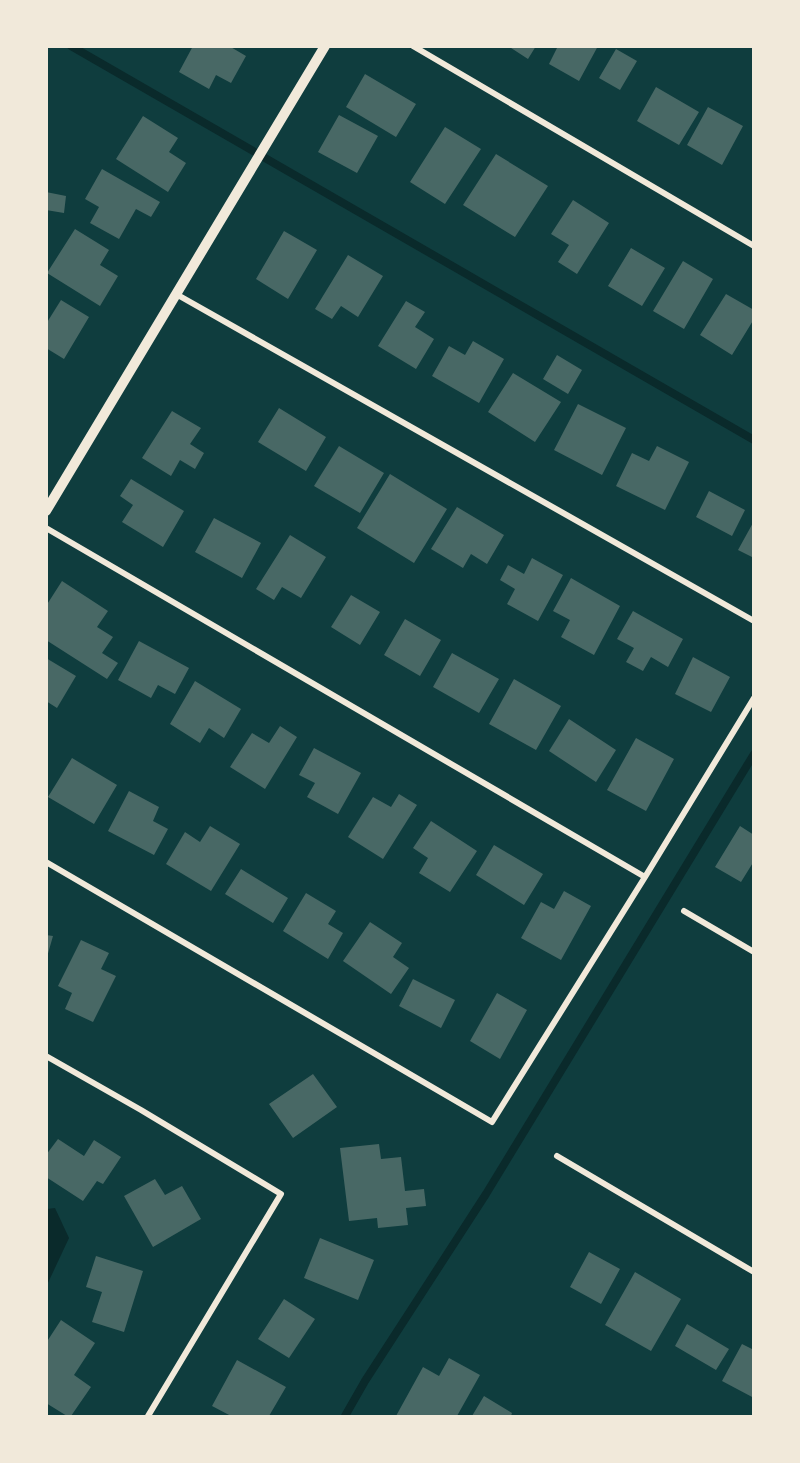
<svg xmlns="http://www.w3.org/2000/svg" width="800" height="1463" viewBox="0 0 800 1463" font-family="Barlow,sans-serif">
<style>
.water{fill:#0a2a2b}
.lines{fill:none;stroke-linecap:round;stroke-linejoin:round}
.stream{stroke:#0a2a2b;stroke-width:8}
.building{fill:#486865}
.minor{stroke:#f1e9da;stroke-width:6}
.tertiary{stroke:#f1e9da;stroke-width:10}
</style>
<rect width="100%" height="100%" fill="#0f3d3e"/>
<path class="water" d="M55,1208l14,30 -22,47v-76z"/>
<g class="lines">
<path class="stream" d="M71,46l683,394
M345,1416l20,-35 121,-187 268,-440"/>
</g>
<path class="building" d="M193,46h36l17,10 -15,27 -15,-8 -7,14 -30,-17z
M508,46h28l-8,13z
M558,46h40l-19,35 -30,-17z
M616,49l21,12 -17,29 -21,-12z
M365,74l51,30 -20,33 -50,-30z
M656,87l43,25 -20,33 -42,-24z
M708,107l35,19 -21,39 -35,-20z
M339,115l39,21 -21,37 -39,-21z
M143,116l35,22 -9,14 17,11 -18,29 -52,-33z
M445,127l36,22 -36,55 -35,-22z
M496,154l52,32 -33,51 -52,-32z
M102,169l58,33 -9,15 -15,-8 -17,30 -29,-16 9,-16 -14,-8z
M46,192l20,4 -2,17 -18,-3z
M573,200l36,23 -32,51 -19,-12 11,-17 -18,-11z
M75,229l34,21 -9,15 18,11 -18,30 -53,-33z
M284,231l33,19 -29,49 -32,-20z
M631,248l34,20 -23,38 -34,-20z
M348,255l35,21 -25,41 -17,-11 -9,13 -17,-10z
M683,261l30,18 -29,50 -31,-18z
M726,294l28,16v9l-22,36 -32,-20z
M61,300l28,17 -25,42 -18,-11v-24z
M406,301l19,11 -10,15 19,12 -18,30 -38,-23z
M473,341l31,18 -25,44 -47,-27 17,-30 16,9z
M557,355l25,15 -14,24 -25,-15z
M513,373l48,29 -26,40 -47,-30z
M578,404l48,24 -24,47 -48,-25z
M279,408l47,29 -20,34 -48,-29z
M172,411l29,17 -11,16 14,9 -9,16 -15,-9 -9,16 -29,-18z
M339,446l45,27 -24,40 -46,-27z
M657,446l32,16 -24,48 -49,-24 16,-33 17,8z
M390,474l57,35 -33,54 -57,-35z
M131,479l53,32 -21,36 -41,-25 11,-17 -13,-9z
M709,491l36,19 -13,26 -36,-19z
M457,507l47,28 -17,29 -16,-10 -8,14 -32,-19z
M214,518l47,25 -19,35 -47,-26z
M754,521v37l-16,-8z
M290,535l36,22 -25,41 -19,-11 -8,13 -18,-11z
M532,558l31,17 -25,46 -31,-17 8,-15 -15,-9 8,-15 16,9z
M571,578l49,28 -26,49 -33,-18 9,-17 -17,-9z
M62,581l46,30 -11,16 16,10 -11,16 16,10 -11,16 -61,-39v-34z
M351,595l29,17 -20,33 -29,-18z
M633,611l50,28 -15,28 -17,-10 -8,14 -17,-9 8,-14 -17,-9z
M405,619l36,21 -21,36 -36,-21z
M139,641l50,27 -14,26 -17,-9 -7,13 -33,-18z
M452,653l47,26 -20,34 -46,-26z
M693,657l37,20 -19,35 -36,-18z
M46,658l30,18 -19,32 -11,-7z
M514,679l47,27 -25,44 -47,-26z
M195,681l46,28 -17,29 -15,-10 -9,15 -30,-19z
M569,719l47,31 -20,32 -47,-31z
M280,726l17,11 -32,52 -35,-22 22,-34 17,10z
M636,738l38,21 -28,52 -39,-21z
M314,748l47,25 -23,41 -31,-17 8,-14 -16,-8z
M72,758l45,27 -23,39 -46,-27z
M129,791l30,16 -6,14 15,8 -14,26 -46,-24z
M399,794l18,11 -34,54 -35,-22 25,-40 18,10z
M431,821l46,30 -27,41 -31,-19 9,-15 -15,-10z
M210,826l30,18 -29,47 -45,-27 19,-32 15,10z
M740,826l14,9v26l-13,21 -26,-15z
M494,845l49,29 -19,31 -48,-30z
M241,869l47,29 -15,25 -48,-29z
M564,891l27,15 -30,54 -40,-22 20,-36 13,7z
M306,893l30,18 -8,13 15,9 -15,26 -45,-28z
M370,922l32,21 -9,14 16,11 -18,26 -48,-33z
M46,935l7,1 -6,21 -1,-1z
M81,940l28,13 -8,16 15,7 -23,46 -28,-13 7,-16 -14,-7z
M413,979l42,21 -14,28 -42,-22z
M497,993l30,17 -27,49 -30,-18z
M313,1074l24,33 -44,31 -24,-34z
M58,1139l26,17 10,-16 27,17 -18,27 -6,-3 -14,20 -37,-24v-22z
M379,1144l2,15 20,-2 4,34 19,-2 2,17 -20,2 2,17 -30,3 -1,-10 -28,3 -9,-73z
M155,1179l10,16 17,-9 19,33 -48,28 -29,-51z
M320,1238l54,22 -16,40 -54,-22z
M589,1252l31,17 -19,35 -31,-17z
M96,1256l47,15 -19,61 -32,-10 10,-30 -16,-5z
M635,1272l46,27 -30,52 -46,-26z
M284,1299l31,20 -26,39 -31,-19z
M61,1320l34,23 -21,32 17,12 -20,29h-4l-21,-13v-60z
M687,1324l42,25 -13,21 -41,-24z
M742,1344l12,6v48l-32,-17z
M449,1358l31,17 -23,41h-61l27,-49 16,9z
M237,1360l49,27 -17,29h-38l-19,-10z
M484,1396l28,17 -1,3h-39z"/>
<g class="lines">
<path class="minor" d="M413,46l341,200
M176,294l578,327
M46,528l599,349
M46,862l446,260 153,-245 109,-179
M684,911l70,41
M46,1056l95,54 140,84 -133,222
M557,1156l197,116"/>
<path class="tertiary" d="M46,511l279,-465"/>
</g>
<rect width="800" height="1463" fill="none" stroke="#f1e9da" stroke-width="96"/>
</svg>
